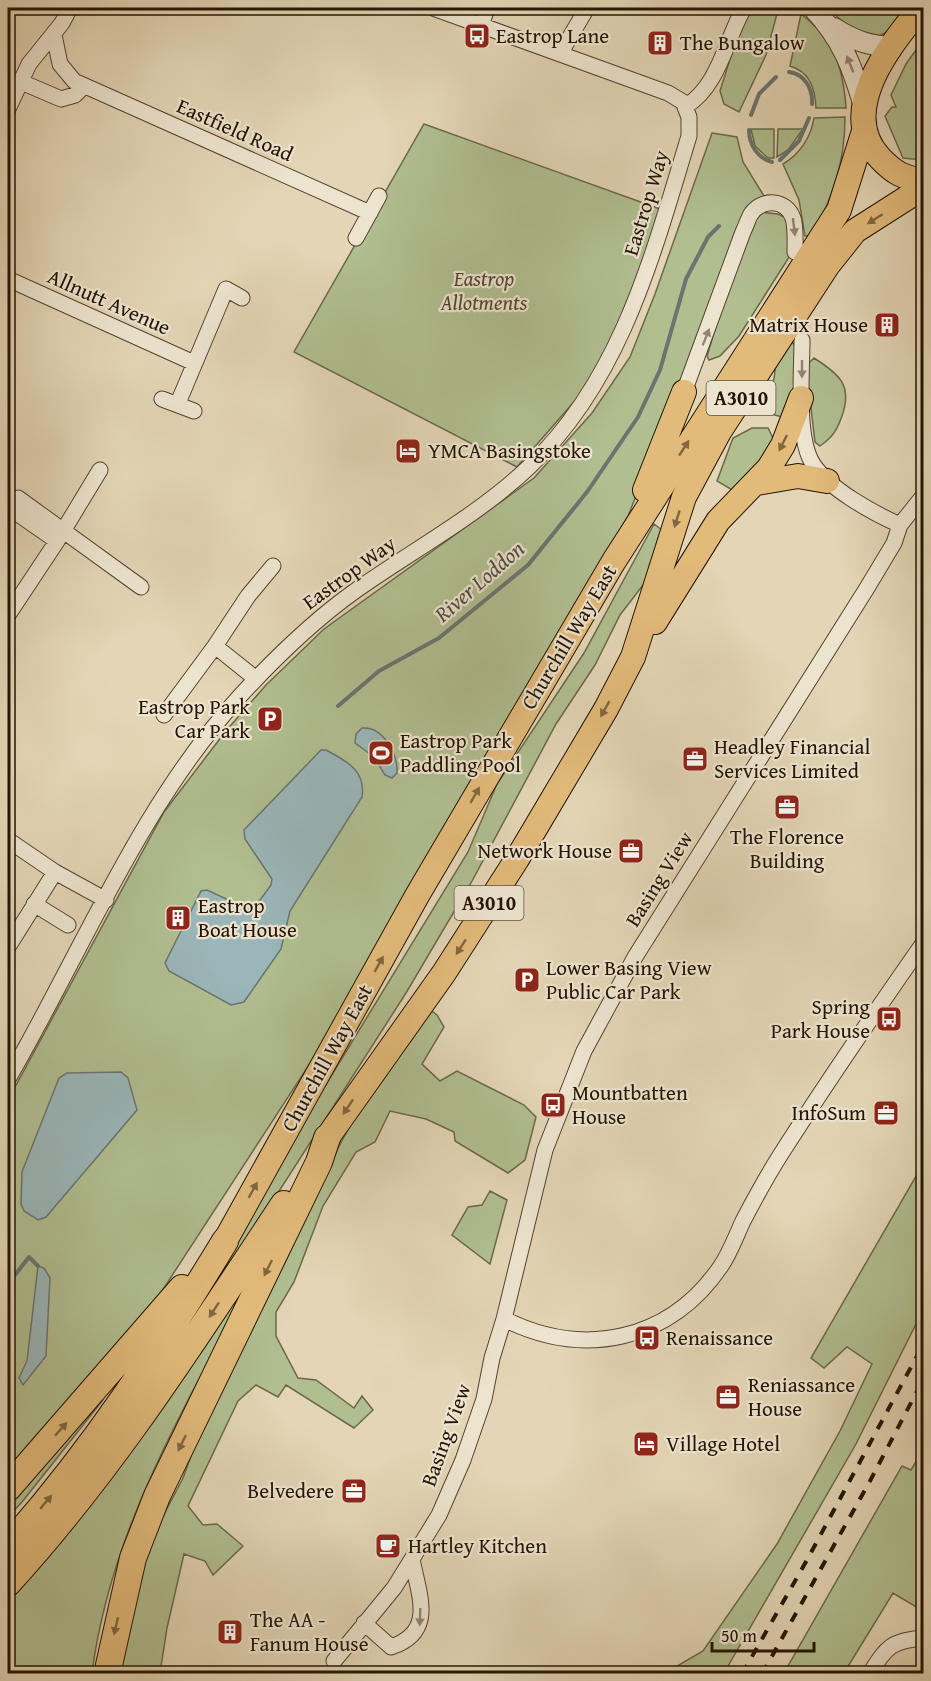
<svg xmlns="http://www.w3.org/2000/svg" width="931" height="1681" viewBox="0 0 931 1681" font-family="'Gentium Book Plus',serif">
<style>
.green{fill:#b0be90;stroke:#6a694a;stroke-width:1.5}
.water{fill:#9ab6b9;stroke:#6a7570;stroke-width:1.5}
.lines{fill:none;stroke-linecap:round;stroke-linejoin:round}
.stream{stroke:#6a7570;stroke-width:4}
.minor-casing{stroke:#534430;stroke-width:17}
.tertiary-casing{stroke:#534430;stroke-width:22}
.primary-casing{stroke:#231403;stroke-width:26}
.trunk-casing{stroke:#231403;stroke-width:28}
.minor{stroke:#ede4cf;stroke-width:15}
.tertiary{stroke:#ede4cf;stroke-width:20}
.primary{stroke:#e2ba7a;stroke-width:24}
.trunk{stroke:#e2ba7a;stroke-width:26}
.rail{stroke:#231403;stroke-width:4;stroke-dasharray:10 10;stroke-linecap:butt}
.oneway{fill:#928673}
.oneway2{fill:#82673e}
.labels{text-anchor:middle;stroke-width:4.5;stroke-linejoin:round;paint-order:stroke}
.shield{fill:#ede4cf;stroke:#605240;stroke-width:1.5}
.shield-label{font-size:20px;font-weight:bold;fill:#231403}
.poi-label{font-size:21px;fill:#231403;stroke:#ede4cf;text-anchor:start}
.street-label{font-size:21px;fill:#231403;stroke:#ede4cf}
.park-label{font-size:21px;font-style:italic;fill:#4d472d;stroke:#ede4cf}
.water-label{font-size:22px;font-style:italic;fill:#4d4d43;stroke:#ede4cf}
</style>
<rect width="100%" height="100%" fill="#e3d5b5"/>
<filter id="stains"><feTurbulence type="fractalNoise" baseFrequency=".00333" numOctaves="4"/><feColorMatrix values="0 0 0 0 .2 0 0 0 0 .09 0 0 0 0 .02 0 0 0 .5 -.17"/></filter>
<radialGradient id="worn" r=".72"><stop offset=".6" stop-color="#630" stop-opacity="0"/><stop offset="1" stop-color="#630" stop-opacity=".3"/></radialGradient>
<path class="green" d="M758,8l20,2 -12,45 -27,57 -15,-8 -4,-13 18,-58 11,-18z
M827,8h82c-8,9 -17,22 -28,27 -16,6 -43,-17 -54,-27z
M801,14c34,26 42,53 45,94h-30c-1,-20 -6,-36 -26,-42z
M923,40v120l-20,-2 -18,-42 7,-9h4l-5,-12 15,-31z
M845,117c0,44 -11,82 -35,119h-5l-6,-36 -16,-36c17,-10 28,-27 31,-46z
M424,124l236,85 -39,116 -41,70 -63,72 -223,-115z
M751,129h23v29h-6l-13,-12z
M778,129h25l-15,21 -11,7z
M712,133l25,4 6,25 21,34 -10,8 -126,312 -282,492 -199,306 -139,161v-375l156,-288 61,-80 41,-47 58,-56 210,-151 58,-65 38,-56 25,-63z
M759,212l19,2 8,4 4,6 1,30 -52,82 -19,20 -11,4 -2,-4 33,-108z
M793,343l6,13 -5,22 2,28 -14,11 -26,-7 18,-31 2,-16 9,-19z
M814,358c25,16 39,27 28,58 -5,14 -9,21 -22,30l-5,-4 -9,-76z
M752,428h16l9,18 -43,45 -17,-10 16,-43z
M654,524l8,6 -15,50 -27,35 -25,50 -39,59 -85,159 -65,110 -139,217 -45,63 -8,1 86,-147 168,-275 29,-68 87,-131z
M425,1006l12,9 7,12 -22,37 18,17 17,-10 67,34 12,12 -11,43 -17,13 -53,-32 -1,-9 -28,-13 -36,-8 -15,31 -19,10 -33,54 -29,76 -18,30v24l22,42 18,2 38,28 8,-12 11,14 -19,18 -68,-43 -8,12 -22,-12 -18,16 -50,105 15,19 14,-1 26,22 -30,29 -8,-14 -21,-7 -17,74 -7,45 -39,1v-25l30,-110 32,-61 28,-77 106,-214 48,-89z
M923,1164v146l-67,134 -132,229h-54l2,-4 31,-18 74,-107 63,-113 32,-67 -25,-17 -23,21 -13,-10z
M490,1191l17,9 -17,64 -38,-29 16,-28 14,-2z
M232,1303l6,4c-63,116 -129,233 -146,366h-84v-78z
M103,1400l-81,102 -14,15v-16z
M923,1455v156l-30,-18 -49,80h-60l118,-207 9,4 7,-12z"/>
<path class="water" d="M362,728c21,-2 36,26 35,45l-5,5 -7,-3 -11,-18 -19,-14 1,-9z
M321,750h5c20,11 40,20 36,47l-72,114 -9,38 -37,53 -13,3 -62,-34 -4,-8 36,-72 6,-1 41,19 7,-2 16,-22 1,-6 -27,-40 -1,-9z
M121,1072l7,6 9,32 -91,107 -8,3 -14,-9 -3,-7 1,-32 37,-94 8,-5z
M38,1266l6,2 6,10 -4,78 -23,29 -4,-7 8,-17z"/>
<g class="lines">
<path class="stream" d="M789,72c16,2 24,17 23,32
M751,115l8,-21 17,-17
M749,130c0,14 8,28 23,32
M780,160l19,-19 10,-23
M338,706l41,-35 60,-33 89,-73 59,-73 51,-75 22,-47 26,-91 22,-42 11,-11
M8,1284l21,-27 9,9"/>
<g class="minor-casing">
<path id="minor" d="M481,26l6,-18
M54,35l6,29 14,17 296,132
M560,54l27,-46
M19,81l42,18 14,-4 8,-8
M686,106c33,-20 40,-67 58,-98
M8,109l21,-45 33,-41 8,-15
M356,238l23,-42
M8,279l186,84
M802,340c0,32 -6,98 11,124 16,25 60,49 87,61
M684,392l59,-160c3,-6 5,-13 8,-18 11,-16 35,-15 42,4 3,10 2,23 2,34
M162,399l32,12
M178,403l48,-114 16,9
M57,541l-46,-32 7,-11 123,89
M8,615l49,-74 43,-71
M215,646l41,33
M164,715l51,-69 33,-50 25,-30
M8,840l47,32 51,28
M34,904l34,21
M8,947l47,-75
M8,1079c75,-129 131,-272 232,-383 35,-38 73,-75 115,-105 58,-41 124,-76 175,-125 92,-88 123,-212 159,-330v-19l-6,-15 -15,-9 -235,-85
M504,1319c80,40 166,22 217,-53 9,-13 15,-30 22,-45 12,-23 24,-45 38,-67 46,-72 94,-142 143,-212
M364,1623l27,24c45,-15 28,-51 21,-88
M334,1661l60,-73 18,-29 27,-44 24,-55 21,-61 8,-41 12,-39 41,-169 39,-99 51,-94 232,-369 27,-45 6,-18 24,-30
M870,1674c15,-27 23,-34 54,-36"/>
</g>
<g class="tertiary-casing">
<path id="tertiary" d="M813,8c29,31 39,58 51,98
M834,28c19,12 35,18 58,19"/>
</g>
<g class="primary-casing">
<path id="primary" d="M921,8c-31,36 -85,104 -41,150 13,14 24,21 44,22
M757,483l41,-7 29,5
M645,490l39,-98
M655,622l63,-101 51,-53 14,-23 18,-47
M327,1138l117,-165 73,-114 89,-150 27,-52 51,-160 35,-65 109,-167 27,-34 69,-44
M225,1241l193,-347 196,-333 225,-351 25,-79"/>
</g>
<g class="trunk-casing">
<path id="trunk" d="M8,1488l174,-200
M8,1546c84,-94 152,-198 217,-305
M8,1583c106,-116 189,-248 276,-379
M107,1674l26,-116 24,-62 162,-334 8,-24"/>
</g>
<use href="#minor" class="minor"/>
<use href="#tertiary" class="tertiary"/>
<use href="#primary" class="primary"/>
<use href="#trunk" class="trunk"/>
<path class="rail" d="M742,1674l65,-114 117,-217
M762,1674l108,-193 54,-103"/>
</g>
<defs><path id="oneway-solid" d="M-6-.8H1V-3.2L6.5 0L1 3.2V.8H-6Z" transform="scale(1.5)"/></defs>
<g class="oneway">
<use href="#oneway-solid" transform="translate(850 64) rotate(-112)"/>
<use href="#oneway-solid" transform="translate(794 227) rotate(83)"/>
<use href="#oneway-solid" transform="translate(706 337) rotate(-68)"/>
<use href="#oneway-solid" transform="translate(802 369) rotate(90)"/>
<use href="#oneway-solid" transform="translate(420 1617) rotate(92)"/>
</g>
<g class="oneway2">
<use href="#oneway-solid" transform="translate(875 219) rotate(148)"/>
<use href="#oneway-solid" transform="translate(783 443) rotate(116)"/>
<use href="#oneway-solid" transform="translate(684 448) rotate(-57)"/>
<use href="#oneway-solid" transform="translate(677 519) rotate(107)"/>
<use href="#oneway-solid" transform="translate(605 709) rotate(119)"/>
<use href="#oneway-solid" transform="translate(475 795) rotate(-60)"/>
<use href="#oneway-solid" transform="translate(461 947) rotate(123)"/>
<use href="#oneway-solid" transform="translate(379 964) rotate(-61)"/>
<use href="#oneway-solid" transform="translate(348 1107) rotate(124)"/>
<use href="#oneway-solid" transform="translate(253 1190) rotate(-61)"/>
<use href="#oneway-solid" transform="translate(268 1268) rotate(116)"/>
<use href="#oneway-solid" transform="translate(214 1310) rotate(123)"/>
<use href="#oneway-solid" transform="translate(61 1429) rotate(-48)"/>
<use href="#oneway-solid" transform="translate(182 1443) rotate(116)"/>
<use href="#oneway-solid" transform="translate(46 1502) rotate(-50)"/>
<use href="#oneway-solid" transform="translate(116 1626) rotate(103)"/>
</g>
<defs>
<g id="bus-square" transform="scale(1.35)"><rect x="-9" y="-9" width="18" height="18" rx="4" fill="#8f2418" stroke="#ede4cf"/><path d="M-5-6H5V4H4V6H2V4H-2V6H-4V4H-5ZM-3.5-4V0h7V-4ZM-3.5 1.2v1.5H-2V1.2ZM2 1.2v1.5H3.5V1.2Z" fill="#fff"/></g>
<g id="building-square" transform="scale(1.35)"><rect x="-9" y="-9" width="18" height="18" rx="4" fill="#8f2418" stroke="#ede4cf"/><path d="M-4-6H4V6H1V3H-1V6H-4ZM-2.5-4.3h1.7v1.8h-1.7ZM.8-4.3h1.7v1.8H.8ZM-2.5-1h1.7V.8h-1.7ZM.8-1h1.7V.8H.8Z" fill="#fff"/></g>
<g id="hotel-square" transform="scale(1.35)"><rect x="-9" y="-9" width="18" height="18" rx="4" fill="#8f2418" stroke="#ede4cf"/><path d="M-6-4.5h1.5V1H6V5H4.5V3h-9V5H-6ZM-4 0a1.8 1.8 0 1 1 3.6 0ZM.5 0V-2.5h3Q6-2.5 6 0Z" fill="#fff"/></g>
<g id="parking-square" transform="scale(1.35)"><rect x="-9" y="-9" width="18" height="18" rx="4" fill="#8f2418" stroke="#ede4cf"/><path d="M-3.5-5.5H1a3.5 3.5 0 0 1 0 7H-1V5.5H-3.5ZM-1-3.4V-.6H.8a1.4 1.4 0 0 0 0-2.8Z" fill="#fff"/></g>
<g id="stadium-square" transform="scale(1.35)"><rect x="-9" y="-9" width="18" height="18" rx="4" fill="#8f2418" stroke="#ede4cf"/><path d="M0-5a6.5 5 0 1 0 0 10a6.5 5 0 1 0 0-10ZM-3.5-1.8h7v3.6h-7Z" fill="#fff"/></g>
<g id="office-square" transform="scale(1.35)"><rect x="-9" y="-9" width="18" height="18" rx="4" fill="#8f2418" stroke="#ede4cf"/><path d="M-6-3h4V-5.5h4V-3h4V5H-6ZM-1-4.5V-3h2v-1.5ZM-6 0V1H6V0Z" fill="#fff"/></g>
<g id="cafe-square" transform="scale(1.35)"><rect x="-9" y="-9" width="18" height="18" rx="4" fill="#8f2418" stroke="#ede4cf"/><path d="M-5.5-4.5H6V0H3Q3 3.5 0 3.5H-2.5Q-5.5 3.5-5.5 0ZM3-3.2v2h1.7v-2ZM-6 4.5H4V6H-6Z" fill="#fff"/></g>
</defs>
<g fill-rule="evenodd">
<use href="#bus-square" x="477" y="36"/>
<use href="#building-square" x="660" y="43"/>
<use href="#building-square" x="887" y="325"/>
<use href="#hotel-square" x="408" y="451"/>
<use href="#parking-square" x="270" y="719"/>
<use href="#stadium-square" x="381" y="753"/>
<use href="#office-square" x="695" y="759"/>
<use href="#office-square" x="787" y="807"/>
<use href="#office-square" x="631" y="851"/>
<use href="#building-square" x="178" y="918"/>
<use href="#parking-square" x="527" y="980"/>
<use href="#bus-square" x="889" y="1019"/>
<use href="#bus-square" x="553" y="1105"/>
<use href="#office-square" x="886" y="1113"/>
<use href="#bus-square" x="647" y="1338"/>
<use href="#office-square" x="728" y="1397"/>
<use href="#hotel-square" x="646" y="1444"/>
<use href="#office-square" x="354" y="1491"/>
<use href="#cafe-square" x="388" y="1546"/>
<use href="#building-square" x="230" y="1632"/>
</g>
<g class="labels">
<g class="shield">
<rect x="706.5" y="381" width="69" height="34" rx="4.5"/>
<rect x="454.5" y="886" width="69" height="34" rx="4.5"/>
</g>
<g class="shield-label">
<text x="741" y="405">A3010</text>
<text x="489" y="910">A3010</text>
</g>
<g class="poi-label">
<text x="496" y="43">Eastrop Lane</text>
<text x="680" y="50">The Bungalow</text>
<text x="868" y="332" text-anchor="end">Matrix House</text>
<text x="428" y="458">YMCA Basingstoke</text>
<text x="250" y="714" text-anchor="end">Eastrop Park<tspan x="250" dy="24">Car Park</tspan></text>
<text x="400" y="748">Eastrop Park<tspan x="400" dy="24">Paddling Pool</tspan></text>
<text x="714" y="754">Headley Financial<tspan x="714" dy="24">Services Limited</tspan></text>
<text x="787" y="844" text-anchor="middle">The Florence<tspan x="787" dy="24">Building</tspan></text>
<text x="612" y="858" text-anchor="end">Network House</text>
<text x="198" y="913">Eastrop<tspan x="198" dy="24">Boat House</tspan></text>
<text x="546" y="975">Lower Basing View<tspan x="546" dy="24">Public Car Park</tspan></text>
<text x="870" y="1014" text-anchor="end">Spring<tspan x="870" dy="24">Park House</tspan></text>
<text x="572" y="1100">Mountbatten<tspan x="572" dy="24">House</tspan></text>
<text x="866" y="1120" text-anchor="end">InfoSum</text>
<text x="666" y="1345">Renaissance</text>
<text x="748" y="1392">Reniassance<tspan x="748" dy="24">House</tspan></text>
<text x="666" y="1451">Village Hotel</text>
<text x="334" y="1498" text-anchor="end">Belvedere</text>
<text x="408" y="1553">Hartley Kitchen</text>
<text x="250" y="1627">The AA -<tspan x="250" dy="24">Fanum House</tspan></text>
</g>
<g class="street-label">
<text transform="translate(235 130) rotate(24)" y="7">Eastfield Road</text>
<text transform="translate(646 203) rotate(-73)" y="7">Eastrop Way</text>
<text transform="translate(109 302) rotate(24)" y="7">Allnutt Avenue</text>
<text transform="translate(349 573) rotate(-36)" y="7">Eastrop Way</text>
<text transform="translate(569 637) rotate(-59)" y="7">Churchill Way East</text>
<text transform="translate(659 879) rotate(-58)" y="7">Basing View</text>
<text transform="translate(327 1058) rotate(-61)" y="7">Churchill Way East</text>
<text transform="translate(446 1435) rotate(-70)" y="7">Basing View</text>
</g>
<g class="park-label">
<text x="484" y="286">Eastrop<tspan x="484" dy="24">Allotments</tspan></text>
</g>
<g class="water-label">
<text transform="translate(479 581) rotate(-41)" y="8">River Loddon</text>
</g>
</g>
<rect width="931" height="1681" fill="none" stroke="#e3d5b5" stroke-width="30"/>
<rect x="9" y="9" width="913" height="1663" fill="none" stroke="#231403" stroke-width="3"/>
<rect x="15" y="15" width="901" height="1651" fill="none" stroke="#231403" stroke-width="1.5"/>
<path d="M712 1642v9h102v-9" fill="none" stroke="#231403" stroke-width="3"/>
<text x="721" y="1642" font-size="18" fill="#231403" stroke="#ede4cf" stroke-width="4.5" paint-order="stroke">50 m</text>
<rect width="100%" height="100%" filter="url(#stains)"/>
<rect width="100%" height="100%" fill="url(#worn)"/>
</svg>
